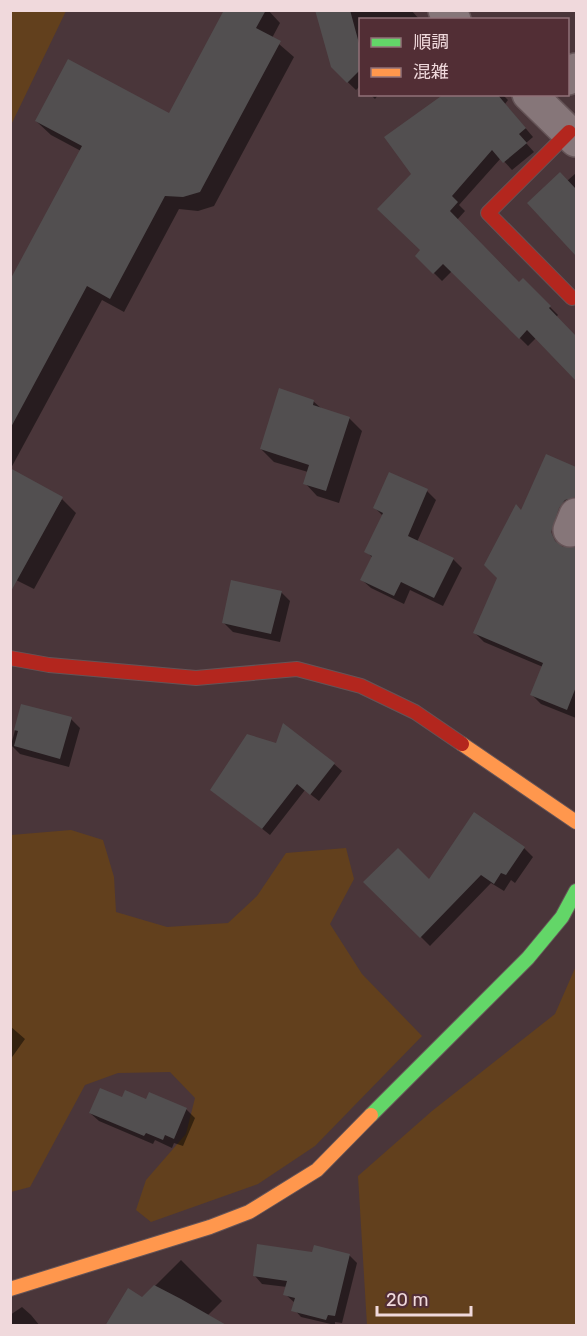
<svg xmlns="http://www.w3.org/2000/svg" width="587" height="1336" viewBox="0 0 587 1336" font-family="Rubik,'Noto Sans JP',sans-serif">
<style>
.green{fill:#62401d}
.shadow{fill:#0007}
.building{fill:#524f50}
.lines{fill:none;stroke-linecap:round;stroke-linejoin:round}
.street-casing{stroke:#655457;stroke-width:36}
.fast-casing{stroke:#655457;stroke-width:16}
.slow-casing{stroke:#655457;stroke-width:16}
.jam-casing{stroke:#655457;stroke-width:16}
.street{stroke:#867679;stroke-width:33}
.fast{stroke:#63d668;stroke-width:14}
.slow{stroke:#ff974d;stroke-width:14}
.jam{stroke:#b3261e;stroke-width:14}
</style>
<rect width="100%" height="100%" fill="#4a363a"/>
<path class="green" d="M11,10l55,1 -55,114 -1,-114z
M71,830l32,10 11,37 2,35 51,15 61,-4 29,-27 29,-43 60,-5 8,31 -24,45 32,50 60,62 -107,110 -57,38 -107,38 -15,-12 10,-30 40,-46 9,-36 -25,-26 -52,1 -33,12 -55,102 -19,5v-357z
M576,966v359h-209l-9,-149 74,-65 123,-97z"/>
<path class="shadow" d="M226,10h42l12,13 -8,15 22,19 -80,149 -16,5 -19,-2 -55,103 -22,-12 -92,170v-187l71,-132 -30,-16 -15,-14 133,-6z
M316,10h95l9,10h-60v66l-4,4 -24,-23z
M370,94h9l-4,5z
M447,94h55l6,6 -3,4 28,33 -7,6 8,9 -22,18 -11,-12 -42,47 6,6 -8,9 62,64 31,23 8,8 -2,2 20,21v40l-39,-41 -9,9 -76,-75 -10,10 -25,-25 5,-6 -9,-76z
M576,173v81l-47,-51 38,-22z
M313,401l9,8 27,9 13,13 -23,72 -22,-7 -12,-13 3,-11 -34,-10 -13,-13z
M575,469l1,26 -5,12 -28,-12z
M390,474l37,17 9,9 -19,42 36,17 9,9 -19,38 -33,-16 -6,14 -33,-16 -9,-8 11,-22 -7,-7 17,-35 -8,-8z
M62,499l14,14 -42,76 -22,-11z
M561,553l15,8v157l-35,-14 -9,-9 11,-28 -59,-25 -9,-9z
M281,592l9,9 -10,41 -47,-10 -9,-9z
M22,705l49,14 9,9 -11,39 -49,-13 -9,-9z
M334,764l8,7 -23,30 -14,-11 -35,45 -58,-46z
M524,848l9,9 -18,26 -4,-3 -7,11 -13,-8 -61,63 -64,-64 63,-1z
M10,1026l15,13 -15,21z
M123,1099l24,2 39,8 9,9 -12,28 -9,-3 -2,5 -17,-8 -2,4 -54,-23 -9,-8z
M313,1254l36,1 8,8 -15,60 -7,-1v3l-34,-8 -7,-8 1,-6 -10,-9 2,-7 -25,-3 -7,-8z
M181,1260l41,41 -15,15 -65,-17z
M22,1307l9,8 9,11h-30v-11z"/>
<path class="building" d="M224,10h42l-10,18 25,13 -81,151 -17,5 -18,-1 -55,103 -23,-13 -77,143v-149l72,-134 -47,-25 33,-62 101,54z
M315,10h35l10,37v23l-13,13 -16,-16z
M444,94h53l29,34 -7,6 8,9 -24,20 -11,-13 -40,46 6,6 -8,9 69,71 4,-4 28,28 -2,2 27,28v45l-49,-51 -8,9 -76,-75 -10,10 -18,-18 5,-6 -43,-41 34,-35 -27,-37z
M560,172l16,17v67l-49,-53z
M279,388l35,12 -1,5 37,12 -24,74 -23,-7 6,-19 -49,-16z
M546,454l30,13v30l-11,3 -6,8 -8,24 4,9 8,6h13v140l-9,23 -37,-15 13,-32 -70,-30 24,-55 -13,-13 32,-61 5,6z
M10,468l53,29 -53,96z
M389,472l39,17 -20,47 46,22 -20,40 -33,-16 -7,14 -34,-16 12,-24 -8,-4 19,-39 -10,-5z
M231,580l51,11 -11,43 -49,-11z
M21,704l51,13 -12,42 -46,-13 4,-15 -4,-1z
M283,723l52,40 -25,32 -13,-11 -35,45 -52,-39 37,-56 29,9z
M474,812l51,35 -19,28 -5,-2 -7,11 -13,-9 -61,63 -57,-56 35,-34 31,31z
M100,1088l22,9 3,-7 21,9 3,-7 38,16 -13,31 -9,-4 -2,5 -17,-7 -2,3 -55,-23z
M257,1244l55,8 2,-7 36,9 -15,62 -7,-1 -2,5 -35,-9 4,-13 -12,-3 4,-14 -34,-5z
M154,1285l27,14 47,27h-123l23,-38 14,9z"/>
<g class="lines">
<g class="street-casing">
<path id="street" d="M445,10l9,10
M568,78l8,-8
M529,94l47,46
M570,530l6,-15"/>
</g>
<g class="fast-casing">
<path id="fast" d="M371,1115l157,-157 34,-41 14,-26"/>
</g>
<g class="slow-casing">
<path id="slow" d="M462,744l114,78
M10,1289l200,-62 39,-15 68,-42 54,-55"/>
</g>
<g class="jam-casing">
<path id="jam" d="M569,132l-81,81 84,85
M10,658l39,7 147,13 101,-9 64,17 54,26 47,32"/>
</g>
<use href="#street" class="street"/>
<use href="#fast" class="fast"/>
<use href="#slow" class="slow"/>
<use href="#jam" class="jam"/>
</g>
<rect width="587" height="1336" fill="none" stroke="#f0d9dc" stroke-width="24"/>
<rect x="359" y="18" width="210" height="78" fill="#522e35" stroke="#917278" stroke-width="1.5"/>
<rect x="371" y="38" width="30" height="9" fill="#63d668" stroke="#917278" stroke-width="1.5"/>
<text x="413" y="48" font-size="18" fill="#f0d9dc">順調</text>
<rect x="371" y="68" width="30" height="9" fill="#ff974d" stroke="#917278" stroke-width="1.5"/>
<text x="413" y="78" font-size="18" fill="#f0d9dc">混雑</text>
<path d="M377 1306v9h94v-9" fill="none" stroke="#f0d9dc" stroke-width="3"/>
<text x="386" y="1306" font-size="18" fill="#f0d9dc" stroke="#522e35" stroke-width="4.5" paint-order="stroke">20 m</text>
</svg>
